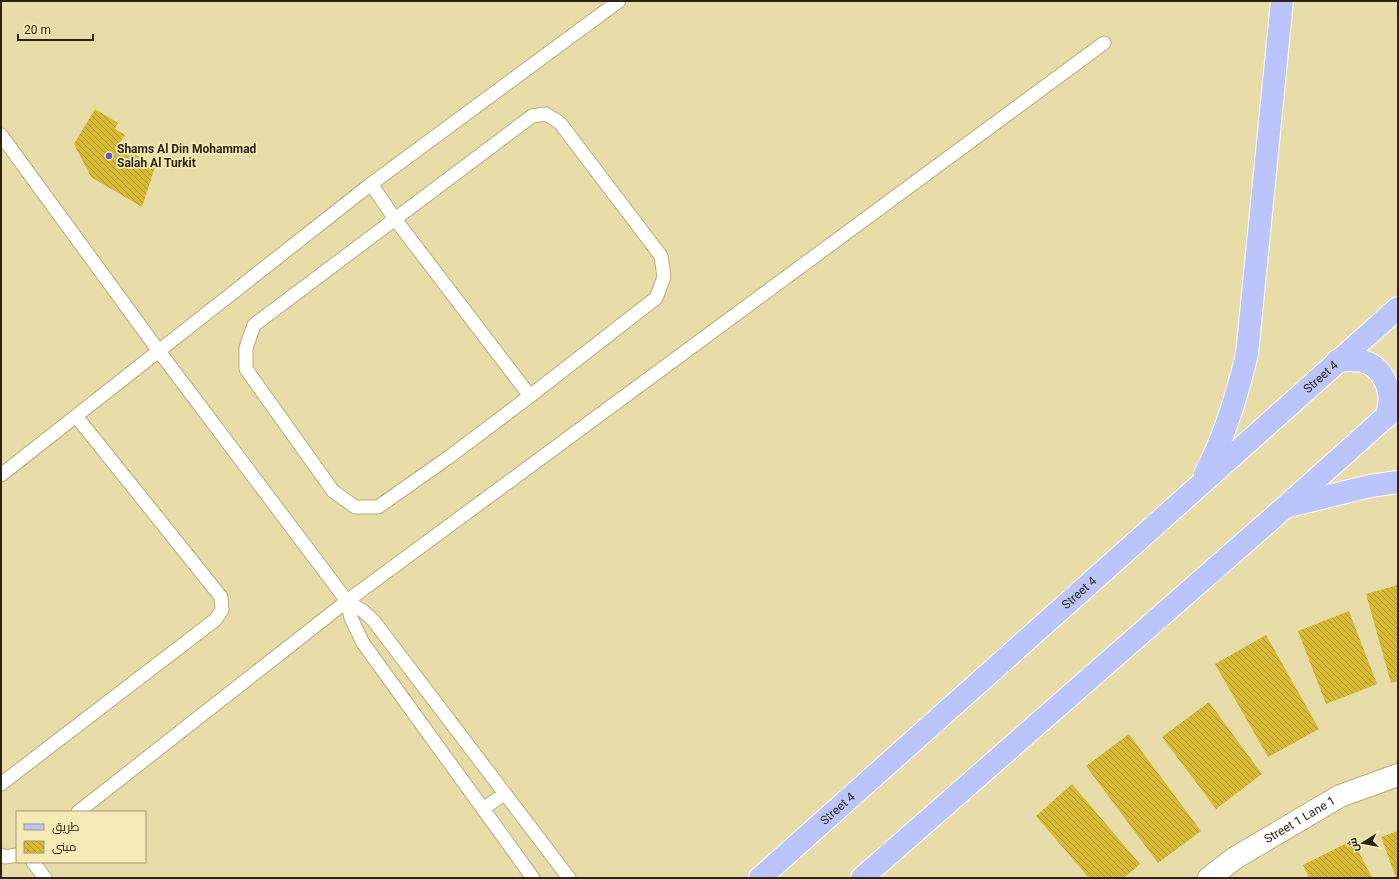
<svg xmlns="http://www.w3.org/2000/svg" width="1399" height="879" viewBox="0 0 1399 879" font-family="Roboto,Cairo,sans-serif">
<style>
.building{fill:url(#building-back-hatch)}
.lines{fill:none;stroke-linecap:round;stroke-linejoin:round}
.lane-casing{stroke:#b7ab79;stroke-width:15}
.street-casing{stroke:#b7ab79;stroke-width:24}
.primary-casing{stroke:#fff;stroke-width:24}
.lane{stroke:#fff;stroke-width:13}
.street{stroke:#fff;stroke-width:22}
.primary{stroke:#bcc4fc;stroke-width:22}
.poi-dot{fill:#575dd4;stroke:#f5e9b5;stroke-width:1.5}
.labels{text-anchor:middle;stroke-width:3.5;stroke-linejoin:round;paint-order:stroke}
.poi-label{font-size:12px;font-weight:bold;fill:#2a2511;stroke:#f5e9b5;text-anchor:start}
.street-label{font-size:12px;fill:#2a2511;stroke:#f5e9b5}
</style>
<defs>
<pattern id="building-back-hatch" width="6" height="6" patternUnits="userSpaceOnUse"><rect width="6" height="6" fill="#d6ba35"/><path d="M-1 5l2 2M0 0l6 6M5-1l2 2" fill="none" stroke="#ae972b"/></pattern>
</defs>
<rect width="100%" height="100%" fill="#e8dca8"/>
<path class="building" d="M95,109l23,14 -3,6 10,6 -6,9 36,23 -13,40 -51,-30 -17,-33z
M1398,585v96l-7,2 -25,-89z
M1349,611l28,73 -51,20 -28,-73z
M1266,635l53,94 -51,28 -53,-93z
M1209,702l53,72 -46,35 -54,-72z
M1129,734l72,97 -43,32 -72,-97z
M1072,784l68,80 -16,14h-35l-53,-62z
M1398,831v47h-2l-15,-41z
M1353,840l19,38h-63l-6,-13z"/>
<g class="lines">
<g class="lane-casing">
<path id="lane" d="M546,114l14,9 101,133 3,21 -8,21 -126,98 -81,61 -71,50h-23l-22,-16 -87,-122v-21l8,-23 278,-209z
M1,135l157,215 189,251 16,10 10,9 196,258
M371,184l24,35 135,177
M1,475l370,-291 248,-183
M347,601l4,17 12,25 170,235
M1,784l214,-164 7,-10 -1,-13 -145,-181
M483,809l21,-15
M78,812l269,-211 757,-558
M1,855l4,2 12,-2
M33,862l12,16"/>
</g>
<g class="street-casing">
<g id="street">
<path id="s1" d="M1209,878l26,-20 105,-62 58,-21"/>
</g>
</g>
<g class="primary-casing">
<g id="primary">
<path d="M1337,361c9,-1 16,-2 25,0 18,4 30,26 27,44 0,4 -2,8 -3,12"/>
<path d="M1205,474c20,-38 32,-78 42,-120l35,-353"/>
<path d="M1289,506l81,-20 28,-4"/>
<path id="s2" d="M760,878l638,-570"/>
<path d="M862,878l422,-370 114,-102"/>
</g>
</g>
<use href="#lane" class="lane"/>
<use href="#street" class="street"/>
<use href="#primary" class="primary"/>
</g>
<circle class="poi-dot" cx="109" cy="156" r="4"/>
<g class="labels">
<g class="poi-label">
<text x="117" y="153">Shams Al Din Mohammad<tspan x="117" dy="14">Salah Al Turkit</tspan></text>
</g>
<g class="street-label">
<text dy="4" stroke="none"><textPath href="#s2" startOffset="752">Street 4</textPath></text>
<text dy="4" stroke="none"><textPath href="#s2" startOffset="428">Street 4</textPath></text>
<text dy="4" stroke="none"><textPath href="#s2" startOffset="104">Street 4</textPath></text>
<text dy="4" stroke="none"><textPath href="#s1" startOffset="108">Street 1 Lane 1</textPath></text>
</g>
</g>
<rect width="1399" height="879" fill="none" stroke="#2a2511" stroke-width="4"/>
<rect x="16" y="811" width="130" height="52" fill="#f5e9b5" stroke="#a49b73"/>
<rect x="24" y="824" width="20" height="6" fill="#bcc4fc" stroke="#a49b73"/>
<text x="52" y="831" font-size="12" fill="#2a2511">طريق</text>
<rect x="24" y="841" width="20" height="12" fill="url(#building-back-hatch)" stroke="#a49b73"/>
<text x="52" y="851" font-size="12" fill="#2a2511">مبنى</text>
<g transform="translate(1363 843) rotate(259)" stroke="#f5e9b5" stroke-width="3" paint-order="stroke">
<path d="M0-3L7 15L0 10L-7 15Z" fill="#2a2511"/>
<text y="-6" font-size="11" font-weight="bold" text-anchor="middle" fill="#2a2511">ش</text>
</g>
<path d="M18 34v6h75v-6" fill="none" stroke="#2a2511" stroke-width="2"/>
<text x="24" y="34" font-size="12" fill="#2a2511" stroke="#f5e9b5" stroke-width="3" paint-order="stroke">20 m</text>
</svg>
